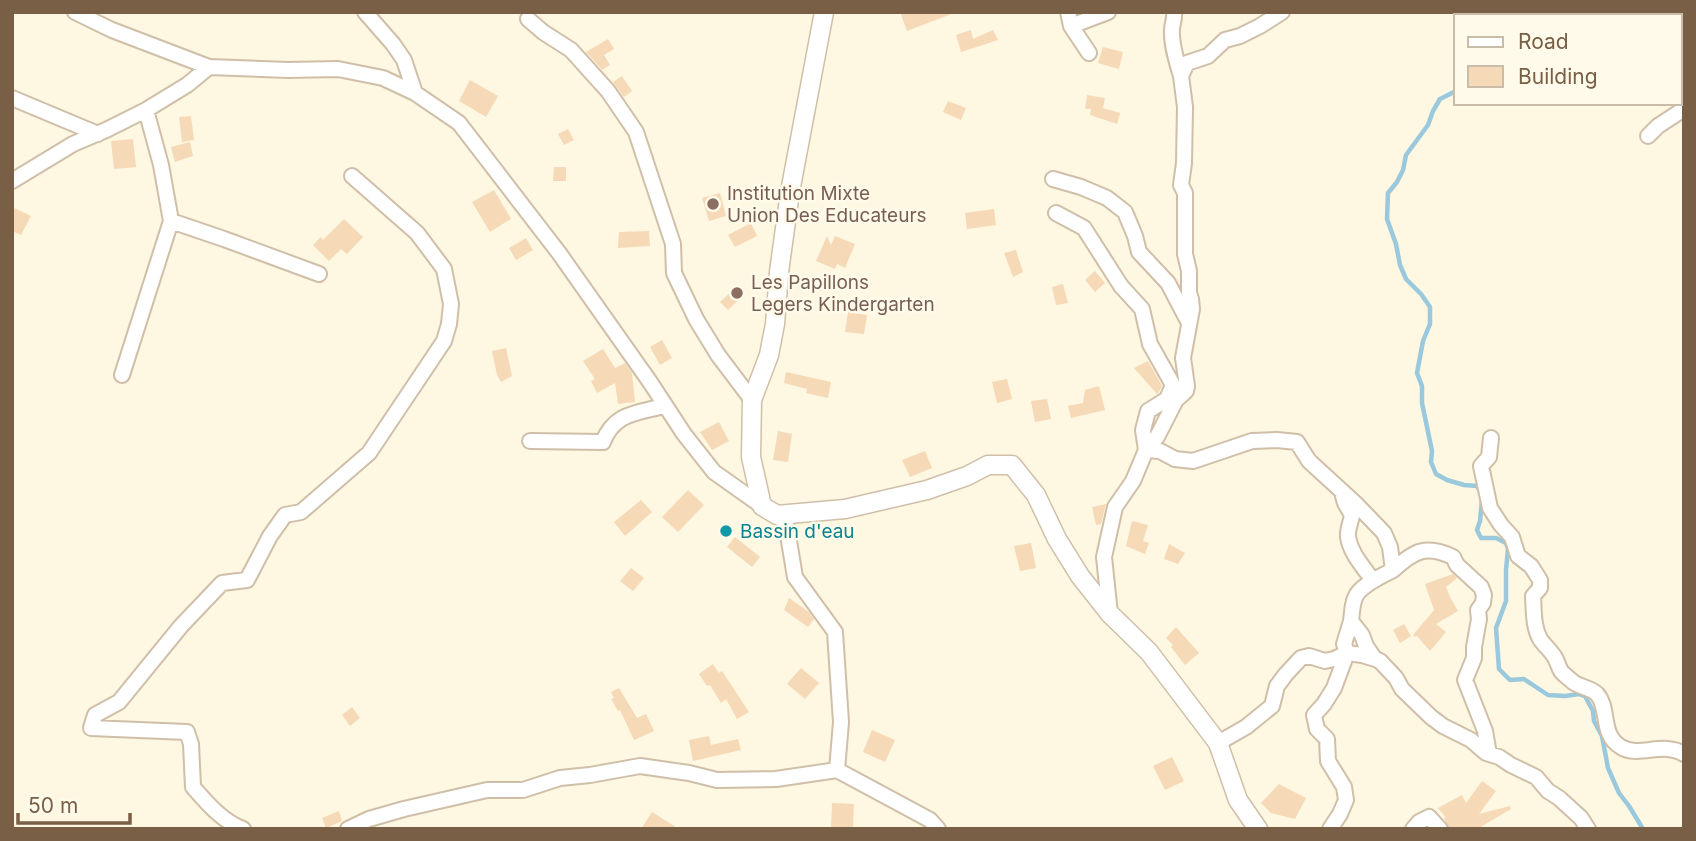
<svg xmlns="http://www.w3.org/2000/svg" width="1696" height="841" viewBox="0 0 1696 841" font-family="Inter,sans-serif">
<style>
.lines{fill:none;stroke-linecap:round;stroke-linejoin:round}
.stream{stroke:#9ac8dc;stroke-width:4.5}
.building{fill:#f6d9b7}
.minor-casing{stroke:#d0bfa8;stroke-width:18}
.tertiary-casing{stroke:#d0bfa8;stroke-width:21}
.minor{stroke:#fff;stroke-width:14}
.tertiary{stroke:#fff;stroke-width:18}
.education-dot{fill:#8d6e63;stroke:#fffaea;stroke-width:2.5}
.culture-dot{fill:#0f9aa8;stroke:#fffaea;stroke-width:2.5}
.labels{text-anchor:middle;stroke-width:5;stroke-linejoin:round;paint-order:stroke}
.education-label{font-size:19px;fill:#785e54;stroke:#fffaea;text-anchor:start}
.culture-label{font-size:19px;fill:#0d838f;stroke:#fffaea;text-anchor:start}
</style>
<rect width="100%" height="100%" fill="#fef7e2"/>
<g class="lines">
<path class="stream" d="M1542,16l4,-4
M1456,91l-16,8 -7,12 -5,14 -22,30 -3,15 -6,12 -9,11 -1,26 9,25 4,21 6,14 15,15 9,13v17l-7,17 -6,32 5,13v17l10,48 -1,11 5,12 11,6 17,5 13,1 3,5
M1482,500l-2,21 -3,9 4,8h15l10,5 2,6 -2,21v31l-10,27 3,41 11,11 14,-1 24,16 17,1 14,-2 6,2 8,15 1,10 8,15 6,32 11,25 10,13 14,23"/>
</g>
<path class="building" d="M900,12h54v1l-47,18z
M971,30l2,9 20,-9 5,10 -37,12 -5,-17z
M608,39l6,10 -10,6 6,10 -8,5 -16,-18z
M1103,47l20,5 -4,17 -21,-6z
M622,76l10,15 -8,6 -11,-15z
M470,80l28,16 -12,21 -27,-16z
M1087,95l18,3 -2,10 17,5 -3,11 -27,-9 1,-6h-6z
M948,101l18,7 -5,12 -18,-8z
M191,116l3,24 -12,2 -3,-25z
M568,129l6,11 -10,5 -6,-11z
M133,139l3,28 -22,2 -3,-28z
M190,142l3,14 -18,6 -4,-15z
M554,167h12v14h-13z
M494,190l17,29 -21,13 -18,-30z
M720,193l6,23 -17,5 -7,-23z
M12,207l19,9 -10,19 -9,-4z
M994,209l2,16 -29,4 -2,-16z
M344,219l19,18 -16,17 -6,-5 -12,12 -16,-16 8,-8 2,3z
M751,223l6,13 -22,11 -7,-12z
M649,231l1,15 -32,2 1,-16z
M827,236l4,9 4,-9 20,8 -10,24 -8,-4 -2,5 -19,-8z
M526,238l7,12 -17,10 -7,-12z
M1016,250l7,22 -10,5 -9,-24z
M1095,271l10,12 -10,9 -10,-12z
M1063,284l5,19 -12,2 -4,-18z
M736,287l8,8 -16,15 -8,-8z
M848,312l19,3 -3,19 -19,-2z
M662,340l10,18 -12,7 -10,-18z
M506,348l6,28 -11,6 -4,-7 -5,-24z
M603,349l12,19 10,-5 7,10 3,29 -17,2 -3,-21 -18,10 -6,-12 4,-2 -12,-18z
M1148,361l14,25 -3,6 -2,2 -23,-26z
M786,372l45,10 -3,16 -22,-5 1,-4 -23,-6z
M1007,379l5,20 -15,4 -5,-21z
M1099,386l6,24 -34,8 -3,-12 15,-3 2,-13z
M1047,399l4,20 -16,3 -4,-21z
M719,422l10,19 -17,9 -12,-18z
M778,431l14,3 -4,28 -15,-2z
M925,451l7,17 -22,9 -8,-17z
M688,490l16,15 -26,27 -16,-15z
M641,500l11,12 -27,24 -11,-14z
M1106,504l-5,20 -5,1 -4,-18z
M1132,521l16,4 -5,16 6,2 -4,11 -19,-8z
M735,537l25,20 -8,10 -25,-20z
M1031,543l5,25 -16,3 -6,-25z
M1169,544l16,9 -7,11 -14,-5z
M631,568l13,10 -11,13 -13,-10z
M1453,574l4,4 -11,9 4,10 8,14 -22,13 10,8 -16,19 -13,-15 -2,1 -2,-2 21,-25 -9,-26z
M789,598l20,14 5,7 -6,8 -24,-17z
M1404,624l7,12 -11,7 -7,-13z
M1176,627l23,26 -14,12 -14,-18 2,-2 -7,-7z
M713,664l6,9 3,-2 27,41 -12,7 -11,-20 -5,4 -11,-18 -3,1 -8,-12z
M801,668l18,15 -14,16 -18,-15z
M619,688l18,30 9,-4 8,17 -20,9 -14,-30 -2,1 -7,-12 3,-1 -3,-6z
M352,707l8,11 -10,8 -8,-11z
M872,730l23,10 -10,22 -22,-10z
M709,736l2,9 27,-6 3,11 -48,11 -4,-21z
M1172,757l12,24 -19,9 -12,-24z
M1482,781l14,10 -17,23 31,-8 1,3 -34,20h-28l-5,-11h2l-8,-10 24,-13 4,8z
M1279,784l27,14 -11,21 -24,-6 -10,-10z
M832,803l22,1 -1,25 -22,-2z
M339,811l3,10 -16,7 -4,-10z
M652,812l27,17h-38z"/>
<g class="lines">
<g class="minor-casing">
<path id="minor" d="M75,12l37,18 97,37 79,3 50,-1 45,9 32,15 44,30 100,130 91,129 34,52 30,38 48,34
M365,12l28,32 11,16 11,33
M1068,12l3,14 18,27
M1174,12c1,8 -2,11 -2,18 -1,14 5,33 9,46
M1599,16l2,-4
M528,19l15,13 28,18 37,41 28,41 37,112 1,29 22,46 22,36 34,45
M1071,26l37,-14
M12,98l86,36
M146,110l15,55 10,56 53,18 95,35
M1648,136l10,-10 26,-17
M1053,179l28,8 26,11 18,14 10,24 4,16 29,31 21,40
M12,181l61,-37 33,-14 40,-20 41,-25 22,-18
M1056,213l28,15 37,58 21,23 8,35 23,41 -6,14 -19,12 -5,19 3,20 -13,31 -18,26 -11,50 6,57
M122,375l49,-154
M1491,438l-2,19 -8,9 9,42 11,17 11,12 6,19 13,10 9,14v8l-7,8c1,15 0,30 7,43 4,6 10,11 14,17 3,4 4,10 7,15 3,4 8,7 12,11 7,5 18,6 24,12 13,15 3,41 24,53 18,11 42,-6 63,7
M530,441l73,1c11,-29 34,-29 61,-36
M1146,450l14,1 15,8 18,2 59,-20 25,-1 20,2 12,19 48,44 27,28 6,14 3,23c-11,6 -34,16 -38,28 -3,7 -3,16 -4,23l11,14 4,11 9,13 5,2 16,17 6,11 29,28 12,9 28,14 15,13 13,4 12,8 25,12 12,14 11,7 22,20 7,11
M1146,450l11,-13 19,-37 10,-9 1,-5 -4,-28 9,-49 -1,-10 -2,-6v-22l-4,-17v-61l-4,-8 3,-22 1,-56 -4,-31 6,-13 21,-7 17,-16 15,-4 20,-10 22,-14
M1343,496l2,7 7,12c-1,7 -5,15 -4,22 3,18 16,30 25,44
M777,515l9,8 9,54 40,55 6,90 -4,48 93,50 8,9
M1393,570c21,-19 33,-26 60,-13l4,8 24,22 3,8 -1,8 -5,7 1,9 -5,28v11l-9,22 20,51 4,23
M1218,743l28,-16 26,-21 5,-20 9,-12 15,-16 8,-2 16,5 9,-2 13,-6 15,2 13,4
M243,829c-21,-8 -36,-26 -50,-42l-2,-43 -4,-12 -96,-4 4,-13 24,-13 62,-76 41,-43 25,-3 23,-44 15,-21 16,-3 68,-59 75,-112 5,-17 2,-20 -7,-35 -27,-36 -65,-57
M348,829l21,-10 35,-10 83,-19h36l37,-12 30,-3 50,-9 49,7 28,7 59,-1 61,-9
M1330,829l10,-15 6,-14 -2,-13 -16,-26 -1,-22 -10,-10 -3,-14 10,-11 10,-16 13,-35 -3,-9 7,-23
M1413,829l6,-7 10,-5 11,12"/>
</g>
<g class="tertiary-casing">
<path id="tertiary" d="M824,12l-34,180 -11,80 -4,52 -6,31 -17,45 -1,57 11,49 15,9 68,-6 82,-19 40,-14 21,-11h24l24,30 21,44 23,37 30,38 39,38 69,91 20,57 20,29"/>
</g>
<use href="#minor" class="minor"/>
<use href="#tertiary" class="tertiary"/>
</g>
<g class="education-dot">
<circle cx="713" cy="204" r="7"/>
<circle cx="737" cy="293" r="7"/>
</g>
<circle class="culture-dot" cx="726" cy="531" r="7"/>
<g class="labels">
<g class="education-label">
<text x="727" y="200">Institution Mixte<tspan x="727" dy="22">Union Des Educateurs</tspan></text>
<text x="751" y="289">Les Papillons<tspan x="751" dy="22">Legers Kindergarten</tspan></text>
</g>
<g class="culture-label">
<text x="740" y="538">Bassin d'eau</text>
</g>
</g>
<rect width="1696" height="841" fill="none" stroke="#785f46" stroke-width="28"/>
<rect x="1454" y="14" width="228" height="91" fill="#fffaea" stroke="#c9bca8" stroke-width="2"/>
<rect x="1468" y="37" width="35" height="10" fill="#ffffff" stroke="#c9bca8" stroke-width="2"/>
<text x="1518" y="49" font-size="21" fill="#785f46">Road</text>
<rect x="1468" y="66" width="35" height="21" fill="#f6d9b7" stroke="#c9bca8" stroke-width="2"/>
<text x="1518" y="84" font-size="21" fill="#785f46">Building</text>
<path d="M18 813v10h112v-10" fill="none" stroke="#785f46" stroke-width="3.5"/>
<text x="28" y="813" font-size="21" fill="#785f46" stroke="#fffaea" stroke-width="5" paint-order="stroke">50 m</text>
</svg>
